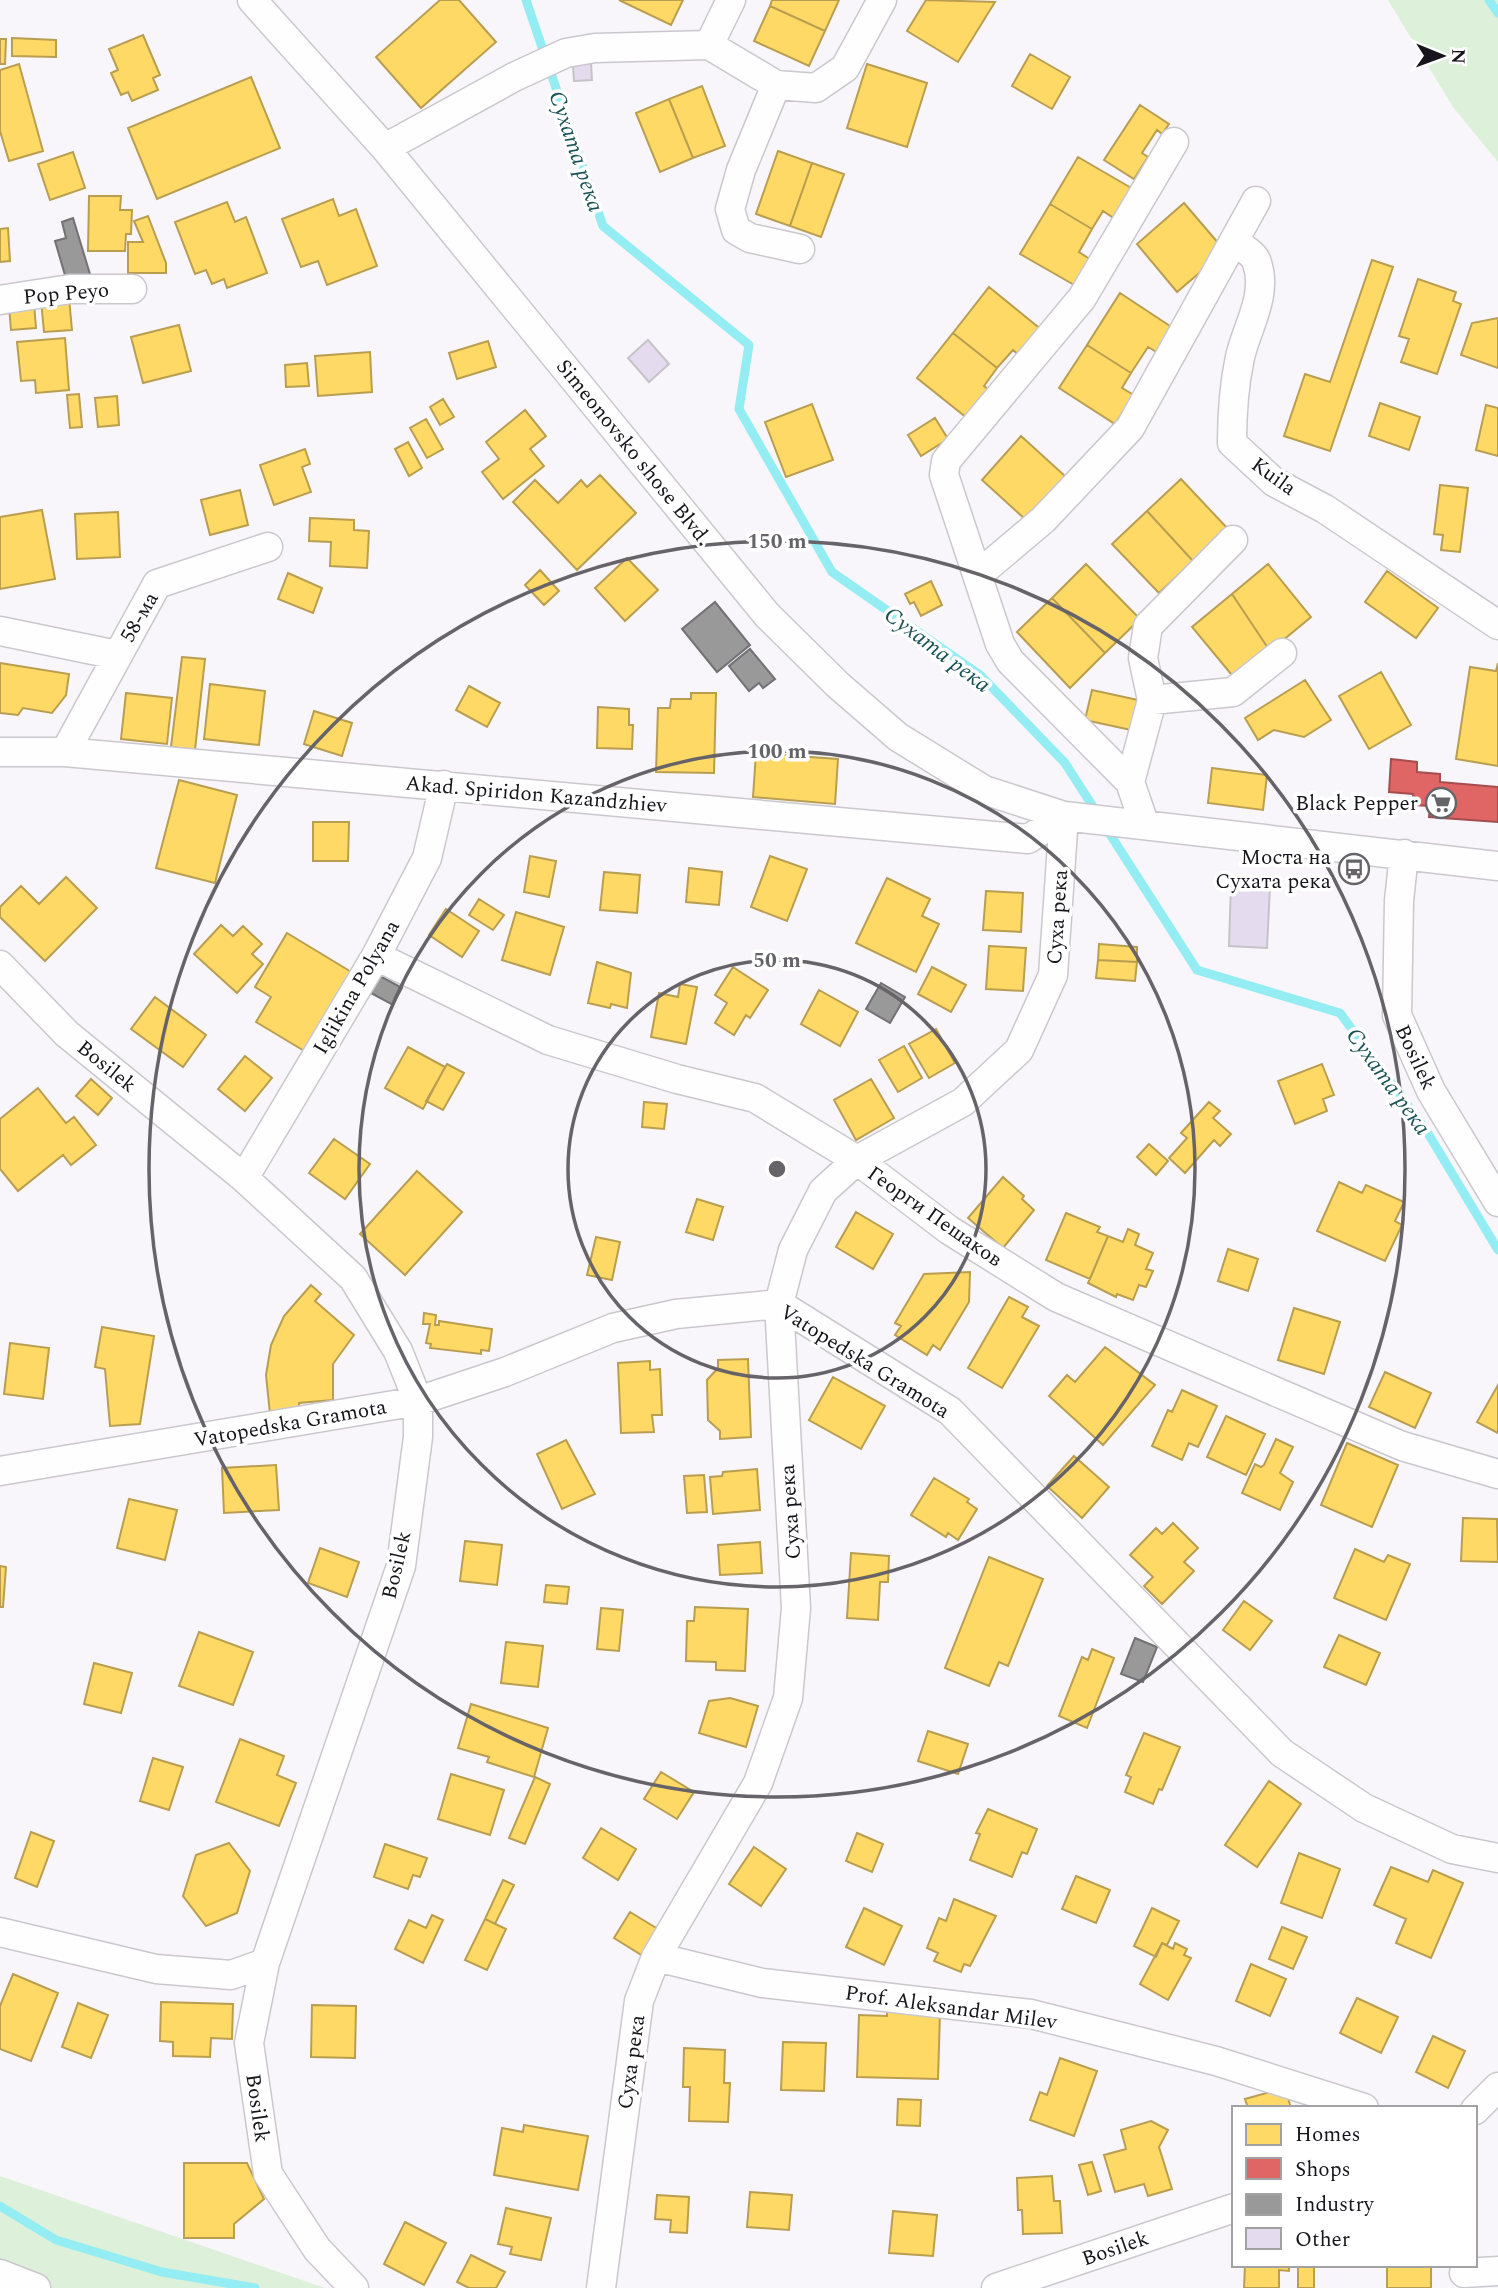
<svg xmlns="http://www.w3.org/2000/svg" width="1498" height="2288" viewBox="0 0 1498 2288" font-family="Spectral,serif">
<style>
.green{fill:#ddf0da}
.homes{fill:#ffd966;stroke:#b99e50;stroke-width:2}
.shops{fill:#e06666;stroke:#a44e50;stroke-width:2}
.industry{fill:#999;stroke:#727173;stroke-width:2}
.lines{fill:none;stroke-linecap:round;stroke-linejoin:round}
.stream{stroke:#94edf3;stroke-width:9}
.building{fill:#e4dcee;stroke:#c5c3c8;stroke-width:2}
.minor-casing{stroke:#cac8cd;stroke-width:31}
.minor{stroke:#fefefe;stroke-width:28}
.ring{fill:none;stroke:#666469;stroke-width:3.5}
.labels{text-anchor:middle;stroke-width:7;stroke-linejoin:round;paint-order:stroke}
.street-label{font-size:21px;fill:#17151b;stroke:#fff}
.poi-label{font-size:21px;fill:#17151b;stroke:#fff;text-anchor:end}
.water-label{font-size:23px;font-style:italic;fill:#1b5356;stroke:#fff}
.centre{fill:#666469;stroke:#fff;stroke-width:3.5}
.ring-label{font-size:21px;text-anchor:middle;font-weight:bold;fill:#666469;stroke:#fff;stroke-width:7;stroke-linejoin:round;paint-order:stroke}
</style>
<rect width="100%" height="100%" fill="#f8f6fb"/>
<path class="green" d="M1388,0h110v162l-45,-55z
M0,2176l325,112h-325z"/>
<path class="homes" d="M440,0h19l37,42 -75,66 -45,-51z
M619,0h64l-12,25z
M772,0h67l-14,31 -55,-25z
M926,0l69,2 -37,60 -51,-31z
M770,6l55,25 -16,35 -55,-25z
M143,35l17,40 -7,3 5,12 -26,11 -4,-9 -7,3 -10,-22 7,-3 -9,-21z
M12,38l44,2v17l-44,-1z
M0,39h6l-1,25h-5z
M1030,54l40,23 -18,32 -40,-23z
M19,64l24,87 -34,10 -9,-30v-61z
M867,64l60,19 -20,64 -60,-19z
M251,77l29,71 -123,51 -29,-71z
M702,86l23,60 -32,12 -24,-59z
M669,99l24,59 -33,14 -24,-59z
M1140,105l29,19 -7,10 -5,-4 -15,23 6,4 -14,22 -30,-19z
M778,151l34,12 -22,63 -34,-12z
M73,152l12,36 -35,12 -12,-36z
M1078,157l55,32 -18,30 -12,-8 -11,18 -42,-25z
M812,163l32,11 -23,63 -31,-11z
M89,196h32l-1,14h12l-1,24h-5l-1,17h-37z
M333,199l6,17 17,-7 21,57 -50,19 -9,-24 -17,6 -19,-48z
M227,202l8,20 11,-5 21,56 -40,15 -3,-9 -12,5 -6,-14 -11,4 -20,-52z
M1184,203l41,48 -48,41 -40,-48z
M1050,204l42,25 -13,23 12,8 -15,26 -56,-32z
M148,216l18,47v10h-38v-31h15l-9,-21z
M8,228l2,33 -10,1v-33z
M1372,260l21,7 -63,184 -46,-15 21,-62 25,8z
M1418,279l38,13 -3,9 8,3 -24,70 -36,-12 8,-23 -10,-3z
M989,287l54,44 -21,27 -9,-8 -16,18 -44,-35z
M1120,293l53,35 -15,25 -10,-6 -17,26 -44,-28z
M69,298l3,32 -28,2 -3,-32z
M34,304l2,24 -25,2 -2,-24z
M1498,318v50l-37,-13 11,-32z
M179,325l12,46 -48,12 -12,-46z
M953,333l44,35 -13,18 10,8 -22,28 -55,-44z
M65,338l4,52 -33,3 -1,-13 -14,1 -4,-39z
M488,341l8,26 -39,12 -8,-26z
M1087,345l44,28 -9,15 12,7 -19,29 -56,-36z
M370,352l2,40 -54,4 -3,-40z
M307,363l2,23 -23,1 -1,-22z
M79,394l3,33 -12,1 -3,-33z
M117,396l2,29 -21,2 -3,-29z
M443,399l11,18 -14,8 -10,-18z
M1380,403l40,14 -11,33 -40,-14z
M812,404l21,56 -47,17 -21,-55z
M1486,405l12,3v48l-22,-6z
M525,410l21,26 -16,13 14,17 -41,33 -21,-27 17,-13 -13,-17z
M935,418l13,21 -27,17 -13,-21z
M426,419l17,30 -16,9 -17,-30z
M1021,436l44,40 -39,44 -44,-40z
M408,442l14,26 -13,8 -14,-27z
M305,449l5,15 -8,3 9,25 -37,13 -14,-40z
M600,475l36,38 -59,57 -64,-68 22,-22 23,23 23,-23 6,7z
M1181,479l47,50 -35,32 -46,-50z
M1440,485l28,3 -8,64 -19,-2 2,-15 -9,-1z
M240,490l8,35 -38,10 -9,-35z
M42,510l13,69 -55,10v-72z
M1147,511l46,50 -34,32 -47,-49z
M118,512l2,45 -43,2 -2,-45z
M310,518l44,2v10l15,1 -2,37 -37,-2 1,-24 -22,-1z
M627,558l31,32 -33,31 -30,-33z
M1086,564l54,55 -35,34 -53,-55z
M1268,564l43,53 -41,34 -38,-57z
M540,570l19,21 -15,14 -19,-20z
M1387,571l51,37 -22,30 -51,-36z
M288,573l34,15 -9,25 -35,-14z
M931,581l11,24 -21,11 -7,-14 -4,2 -5,-10z
M1232,594l38,57 -34,29 -44,-53z
M1052,598l53,55 -35,35 -53,-56z
M182,657l23,2 -10,91 -24,-3z
M0,663l69,11 -3,21 -14,18 -29,-5 -5,7 -18,-2z
M1498,663v103l-42,-7 14,-92 26,4z
M1381,672l30,53 -42,24 -30,-53z
M1305,680l26,40 -27,17 -30,-7 -16,10 -13,-22z
M210,684l55,7 -6,54 -55,-6z
M469,686l31,17 -13,24 -31,-17z
M1092,690l46,10 -7,30 -46,-10z
M126,693l46,5 -5,46 -46,-5z
M691,693h25l-2,80 -58,-1 2,-64h12l1,-9h20z
M598,707l31,2v16h4l-1,24 -35,-1z
M314,711l38,12 -10,33 -38,-12z
M756,753l82,6 -3,45 -82,-7z
M1212,768l55,7 -4,35 -55,-7z
M179,780l58,15 -22,88 -59,-15z
M313,822h36l-1,39h-35z
M530,856l26,5 -7,36 -25,-5z
M770,856l37,13 -20,52 -36,-14z
M689,868l33,4 -3,33 -33,-3z
M604,872l36,3 -3,38 -37,-3z
M66,877l31,31 -52,53 -45,-44v-10l21,-21 18,18z
M887,878l43,21 -8,17 17,8 -23,48 -60,-29z
M986,891l37,2 -2,39 -38,-2z
M479,899l25,16 -11,15 -24,-15z
M446,909l33,22 -17,26 -33,-22z
M516,912l48,15 -14,48 -48,-15z
M221,925l12,11 10,-10 19,18 -10,10 11,10 -26,29 -43,-39z
M287,933l66,40 -47,79 -50,-30 15,-25 -16,-10z
M1099,944l38,3v15l-39,-2z
M989,946l37,2 -3,43 -37,-2z
M1098,960l39,2 -2,19 -39,-3z
M597,962l34,11 -4,35 -16,-4 -1,4 -22,-5z
M733,967l35,23 -18,28 -4,-3 -12,20 -19,-12 12,-20 -12,-8z
M932,967l34,18 -15,27 -33,-18z
M680,984l17,3 -11,57 -35,-7 8,-44 19,4z
M819,990l39,22 -18,34 -39,-22z
M155,997l51,38 -23,32 -52,-38z
M936,1029l19,34 -26,15 -20,-34z
M904,1046l18,32 -24,14 -19,-32z
M408,1047l37,20 -22,42 -38,-21z
M245,1056l27,22 -27,33 -27,-22z
M447,1064l17,9 -21,37 -17,-9z
M1322,1064l12,31 -11,4 4,12 -32,13 -17,-43z
M91,1079l21,19 -14,17 -22,-19z
M871,1079l23,39 -38,22 -22,-40z
M38,1088l28,35 8,-6 22,28 -25,20 -8,-10 -45,36 -18,-22v-50z
M644,1102l23,2 -3,25 -22,-2z
M1209,1102l11,9 -7,7 18,16 -11,12 -6,-6 -29,33 -16,-15 18,-20 -6,-5z
M334,1139l36,25 -25,35 -36,-26z
M1149,1144l19,17 -12,14 -19,-18z
M417,1171l45,41 -57,63 -45,-41z
M1003,1177l21,19 -2,3 12,11 -31,38 -35,-30z
M1339,1182l23,11 4,-8 38,17 -9,19 7,4 -17,36 -68,-30z
M697,1199l26,8 -10,33 -27,-8z
M856,1212l37,22 -20,35 -37,-22z
M1066,1213l34,14 -3,5 11,4 -18,43 -44,-19z
M1128,1229l11,5 -4,11 18,8 -7,16 7,2 -7,16 -7,-2 -6,15 -16,-6 -1,3 -28,-14 20,-47 15,6z
M596,1237l24,5 -8,38 -25,-5z
M1228,1249l30,10 -10,32 -30,-10z
M970,1272l-1,30 -29,48 -7,-5 -6,10 -32,-20 6,-9 -6,-3 29,-49z
M311,1285l10,9 -6,7 39,34 -21,29v36l-34,3 1,8 -30,3 -4,-39 5,-30 13,-29z
M1009,1297l19,10 -6,10 17,9 -37,62 -34,-20z
M1294,1308l46,14 -16,52 -46,-14z
M424,1313l12,2 -1,10h4v-4l53,8 -3,22 -8,-1v4l-51,-6 1,-4 -5,-1 4,-19h-7z
M102,1327l52,9 -14,88 -30,2 -5,-57 -10,-2z
M10,1343l39,5 -6,51 -39,-5z
M1105,1347l50,38 -52,60 -54,-49 18,-21 8,7z
M748,1359l3,78 -31,2v-8l-12,-11 -1,-40 11,-12v-8z
M650,1361v9l10,-1 2,46h-10l2,17 -33,1 -3,-70z
M1385,1372l46,21 -16,35 -46,-21z
M833,1377l52,29 -24,43 -52,-29z
M1498,1385v48l-21,-11z
M1182,1390l35,16 -19,41 -9,-4 -7,17 -30,-14 16,-36 4,2z
M1226,1416l39,18 -19,41 -39,-18z
M1276,1439l17,8 -13,26 13,9 -13,28 -38,-17 13,-29 6,3 3,-2z
M566,1440l29,54 -33,15 -25,-55z
M1347,1443l51,22 -26,62 -51,-22z
M1074,1456l35,31 -27,31 -35,-32z
M276,1465l3,45 -55,3 -2,-45z
M757,1469l3,41 -47,4 -3,-37 12,-1 1,-4z
M704,1475l3,37 -20,1 -3,-37z
M934,1478l35,21 -2,3 10,7 -19,31 -10,-7 -2,4 -35,-22z
M129,1499l48,11 -12,50 -48,-12z
M1463,1518l34,1 1,43 -37,-1z
M1173,1523l25,25 -14,14 10,9 -32,33 -18,-18 9,-9 -23,-22 26,-27 6,6z
M465,1541l37,4 -5,40 -37,-4z
M760,1542l2,31 -42,2 -2,-30z
M320,1548l39,14 -12,35 -39,-14z
M1355,1549l29,13 4,-7 22,9 -24,56 -52,-22z
M851,1553l38,3 -1,26h-8l-2,38 -31,-2z
M989,1557l54,22 -35,87 -9,-4 -10,24 -44,-18z
M0,1566l6,1 -3,40h-3z
M546,1585l23,2 -2,17 -23,-2z
M1244,1601l28,20 -22,29 -27,-20z
M695,1607l53,2 -3,62 -29,-1v-8l-30,-1 1,-40h7z
M601,1608l22,2 -4,41 -22,-2z
M199,1632l54,20 -20,53 -54,-19z
M1339,1635l41,18 -14,32 -42,-18z
M506,1642l37,4 -5,41 -37,-4z
M1092,1649l22,9 -27,70 -28,-12 23,-59 6,3z
M94,1663l38,10 -11,40 -37,-9z
M730,1698l28,8 -12,41 -47,-14 10,-32z
M471,1704l77,24 -14,49 -47,-15 2,-5 -31,-9z
M928,1731l40,13 -10,30 -40,-13z
M1144,1733l36,14 -18,43 -3,-1 -6,15 -28,-12 6,-15 -5,-2z
M240,1739l44,17 -7,19 19,8 -17,43 -63,-24z
M153,1758l30,9 -14,43 -29,-9z
M661,1772l33,20 -17,27 -33,-20z
M451,1774l53,16 -14,45 -52,-16z
M535,1777l15,7 -25,60 -16,-6z
M1269,1781l32,23 -44,63 -32,-22z
M988,1809l49,20 -10,25 -5,-2 -10,25 -42,-17 10,-26 -4,-1z
M601,1828l35,21 -18,31 -35,-22z
M31,1832l23,9 -17,46 -22,-9z
M857,1833l26,11 -11,28 -26,-11z
M229,1843l21,28 -13,42 -31,13 -23,-30 13,-41z
M385,1844l42,14 -7,19 -7,-2 -5,14 -34,-12z
M754,1847l32,22 -25,37 -32,-22z
M1299,1853l41,16 -18,49 -41,-15z
M1391,1867l37,15 5,-12 30,13 -32,75 -35,-15 10,-24 -32,-14z
M1076,1876l34,14 -14,33 -34,-14z
M503,1880l11,5 -19,39 -10,-5z
M954,1899l42,17 -26,50 -6,-2 -3,8 -27,-11 4,-8 -11,-5 12,-30 7,3z
M864,1908l38,18 -18,39 -38,-18z
M1152,1908l27,13 -12,24 -5,-2 -6,14 -22,-11z
M630,1912l28,17 -15,27 -29,-18z
M432,1915l11,5 -20,43 -28,-14 14,-29 17,8z
M485,1919l21,10 -19,41 -22,-10z
M1282,1927l25,10 -14,32 -24,-10z
M1162,1943l11,6 2,-6 12,6 -3,6 7,3 -23,42 -28,-16z
M1251,1964l35,15 -16,37 -34,-15z
M13,1974l45,19 -27,68 -31,-12v-43z
M1357,1998l41,19 -17,36 -41,-20z
M161,2002l72,2 -1,35 -21,-1 -1,19 -37,-1v-14l-13,-1z
M78,2003l30,12 -17,43 -29,-11z
M312,2005l44,1 -1,52 -44,-1z
M887,2011l53,2 -2,66 -81,-2 2,-62 28,1z
M1433,2036l32,15 -17,37 -32,-16z
M783,2042l43,1 -2,48 -43,-1z
M684,2048l41,2 -1,33h6l-2,39 -39,-1 1,-34h-7z
M1060,2058l37,13 -23,65 -44,-16 10,-28 7,3z
M1285,2088l6,20h-43l-3,-9z
M898,2099l23,1 -1,26 -23,-1z
M1151,2121l17,9 -9,17 13,42 -24,7 -4,-12 -29,8 -11,-37 22,-6 -5,-19z
M524,2125l64,11 -10,54 -84,-15 8,-47 21,4z
M1092,2162l9,29 -13,4 -9,-30z
M184,2163h63l17,36 -30,25v14h-50z
M1052,2176l2,25h6l2,32 -39,1 -1,-24h-4l-1,-32z
M750,2192l42,3 -3,35 -42,-3z
M657,2195l32,2 -2,36 -17,-1 1,-12 -16,-1z
M506,2208l45,10 -10,42 -31,-6 2,-7 -14,-3z
M893,2211l44,4 -4,41 -44,-3z
M405,2222l41,21 -22,42 -40,-21z
M471,2255l34,17 -9,16h-27l-12,-6z
M1245,2265h44v6l-10,-1v18h-35z
M1387,2265h44v23h-44z
M1298,2267h16v21h-16z"/>
<path class="shops" d="M1391,759l26,3v10l23,2v8l58,5v35l-69,-5 1,-11 -16,-1 -1,-11 -24,-2z"/>
<path class="industry" d="M73,218l17,56 -23,8 -12,-41 11,-3 -4,-16z
M715,602l35,43 -33,27 -35,-43z
M750,649l25,30 -12,9 -4,-5 -10,8 -20,-25z
M380,976l22,12 -9,17 -22,-12z
M881,983l24,14 -15,26 -24,-14z
M1135,1638l22,9 -14,35 -22,-8z"/>
<g class="lines">
<path class="stream" d="M526,0l77,226 146,119 -10,64 93,163 148,103 85,88 32,50
M1489,0l9,13
M1106,828l91,142 143,43 86,117 72,120
M0,2206l56,34 106,32 93,16"/>
</g>
<path class="building" d="M591,63l1,17 -18,1 -1,-16z
M648,340l21,24 -20,18 -21,-24z
M1231,884l39,2 -3,62 -38,-2z"/>
<g class="lines">
<g class="minor-casing">
<path id="minor" d="M252,0l133,148 382,467 71,70 60,52 86,53 80,26 434,50
M709,45l22,-45
M776,85l-35,85 -11,39 6,21 14,8 50,11
M385,148l129,-71 52,-24 29,-5 114,-3 67,40 40,3 29,-20 37,-68
M1234,241c7,6 21,13 23,22 11,32 -10,64 -17,94 -6,28 -8,57 -8,86l42,39 51,27 173,116
M0,300l70,-11h62
M979,574l64,-54 87,-92 126,-227
M0,631l117,24
M1152,700l81,-8 49,-39
M0,752h65l963,87 36,-23
M65,752l92,-168 111,-37
M1130,782l-120,-121 -10,-17 -56,-169 2,-14 136,-163 92,-156
M1144,823l-14,-41 22,-82 -9,-42 5,-32 85,-86
M1404,854l-5,47 -2,114 34,76 67,111
M376,956l172,84 129,39 78,19 102,62 92,70 107,67 346,149 96,28
M0,965l67,69 177,144 109,100 45,73 20,50v36l-17,129 -136,397 -16,80 19,131 49,75 37,39
M244,1178l132,-222 51,-98 17,-73
M0,1471l418,-70 87,-29 108,-44 63,-14 103,-10 171,107 332,342 82,55 88,41 46,9
M0,1932l156,37 75,6 34,-12
M656,1957l106,26 269,31 185,47 148,47
M1475,2110l23,-23
M1464,2273l34,-2
M0,2274l36,14
M601,2288l38,-287 17,-44 102,-174 30,-85 8,-90 -17,-304 14,-54 30,-59 34,-31 106,-58 56,-52 34,-75 11,-159
M996,2288l238,-80"/>
</g>
<use href="#minor" class="minor"/>
</g>
<g class="ring">
<circle cx="777" cy="1169" r="209"/>
<circle cx="777" cy="1169" r="418"/>
<circle cx="777" cy="1169" r="628"/>
</g>
<defs>
<g id="supermarket-ring" transform="scale(1.575)"><circle r="9.5" fill="#fff" stroke="#666469" stroke-width="1.5"/><path d="M-6-5.5h2.5l.6 2H6L4.5 2H-2.5L-4.4-4H-6ZM-1.5 3.2a1.3 1.3 0 1 0 .1 0ZM3 3.2a1.3 1.3 0 1 0 .1 0Z" fill="#666469"/></g>
<g id="bus-ring" transform="scale(1.575)"><circle r="9.5" fill="#fff" stroke="#666469" stroke-width="1.5"/><path d="M-5-6H5V4H4V6H2V4H-2V6H-4V4H-5ZM-3.5-4V0h7V-4ZM-3.5 1.2v1.5H-2V1.2ZM2 1.2v1.5H3.5V1.2Z" fill="#666469"/></g>
</defs>
<g fill-rule="evenodd">
<use href="#supermarket-ring" x="1441" y="803"/>
<use href="#bus-ring" x="1354" y="869"/>
</g>
<g class="labels">
<g class="street-label">
<text transform="translate(66 293) rotate(-5)" y="7">Pop Peyo</text>
<text transform="translate(634 452) rotate(51)" y="7">Simeonovsko shose Blvd.</text>
<text transform="translate(1274 476) rotate(36)" y="7">Kuila</text>
<text transform="translate(139 617) rotate(-60)" y="7">58-ма</text>
<text transform="translate(536 794) rotate(5)" y="7">Akad. Spiridon Kazandzhiev</text>
<text transform="translate(1057 917) rotate(-86)" y="7">Суха река</text>
<text transform="translate(356 987) rotate(-60)" y="7">Iglikina Polyana</text>
<text transform="translate(1416 1057) rotate(65)" y="7">Bosilek</text>
<text transform="translate(107 1066) rotate(39)" y="7">Bosilek</text>
<text transform="translate(935 1216) rotate(35)" y="7">Георги Пешаков</text>
<text transform="translate(865 1361) rotate(32)" y="7">Vatopedska Gramota</text>
<text transform="translate(290 1423) rotate(-10)" y="7">Vatopedska Gramota</text>
<text transform="translate(790 1512) rotate(-94)" y="7">Суха река</text>
<text transform="translate(396 1565) rotate(-77)" y="7">Bosilek</text>
<text transform="translate(951 2007) rotate(8)" y="7">Prof. Aleksandar Milev</text>
<text transform="translate(631 2062) rotate(-82)" y="7">Суха река</text>
<text transform="translate(258 2108) rotate(82)" y="7">Bosilek</text>
<text transform="translate(1115 2248) rotate(-19)" y="7">Bosilek</text>
</g>
<g class="poi-label">
<text x="1418" y="810">Black Pepper</text>
<text x="1331" y="864">Моста на<tspan x="1331" dy="24">Сухата река</tspan></text>
</g>
<g class="water-label">
<text transform="translate(577 151) rotate(71)" y="8">Сухата река</text>
<text transform="translate(938 649) rotate(37)" y="8">Сухата река</text>
<text transform="translate(1389 1081) rotate(54)" y="8">Сухата река</text>
</g>
</g>
<circle cx="777" cy="1169" r="10" class="centre"/>
<g class="ring-label">
<text x="777" y="548">150 m</text>
<text x="777" y="758">100 m</text>
<text x="777" y="967">50 m</text>
</g>
<rect x="1232" y="2106" width="245" height="161" fill="#ffffff" stroke="#a2a1a4" stroke-width="2"/>
<rect x="1246" y="2124" width="35" height="21" fill="#ffd966" stroke="#a2a1a4" stroke-width="2"/>
<text x="1295" y="2141" font-size="21" fill="#17151b">Homes</text>
<rect x="1246" y="2158" width="35" height="21" fill="#e06666" stroke="#a2a1a4" stroke-width="2"/>
<text x="1295" y="2176" font-size="21" fill="#17151b">Shops</text>
<rect x="1246" y="2194" width="35" height="21" fill="#999999" stroke="#a2a1a4" stroke-width="2"/>
<text x="1295" y="2211" font-size="21" fill="#17151b">Industry</text>
<rect x="1246" y="2228" width="35" height="21" fill="#e4dcee" stroke="#a2a1a4" stroke-width="2"/>
<text x="1295" y="2246" font-size="21" fill="#17151b">Other</text>
<g transform="translate(1442 56) rotate(91)" stroke="#ffffff" stroke-width="5" paint-order="stroke">
<path d="M0-5L12 26L0 18L-12 26Z" fill="#17151b"/>
<text y="-10" font-size="19" font-weight="bold" text-anchor="middle" fill="#17151b">N</text>
</g>
</svg>
